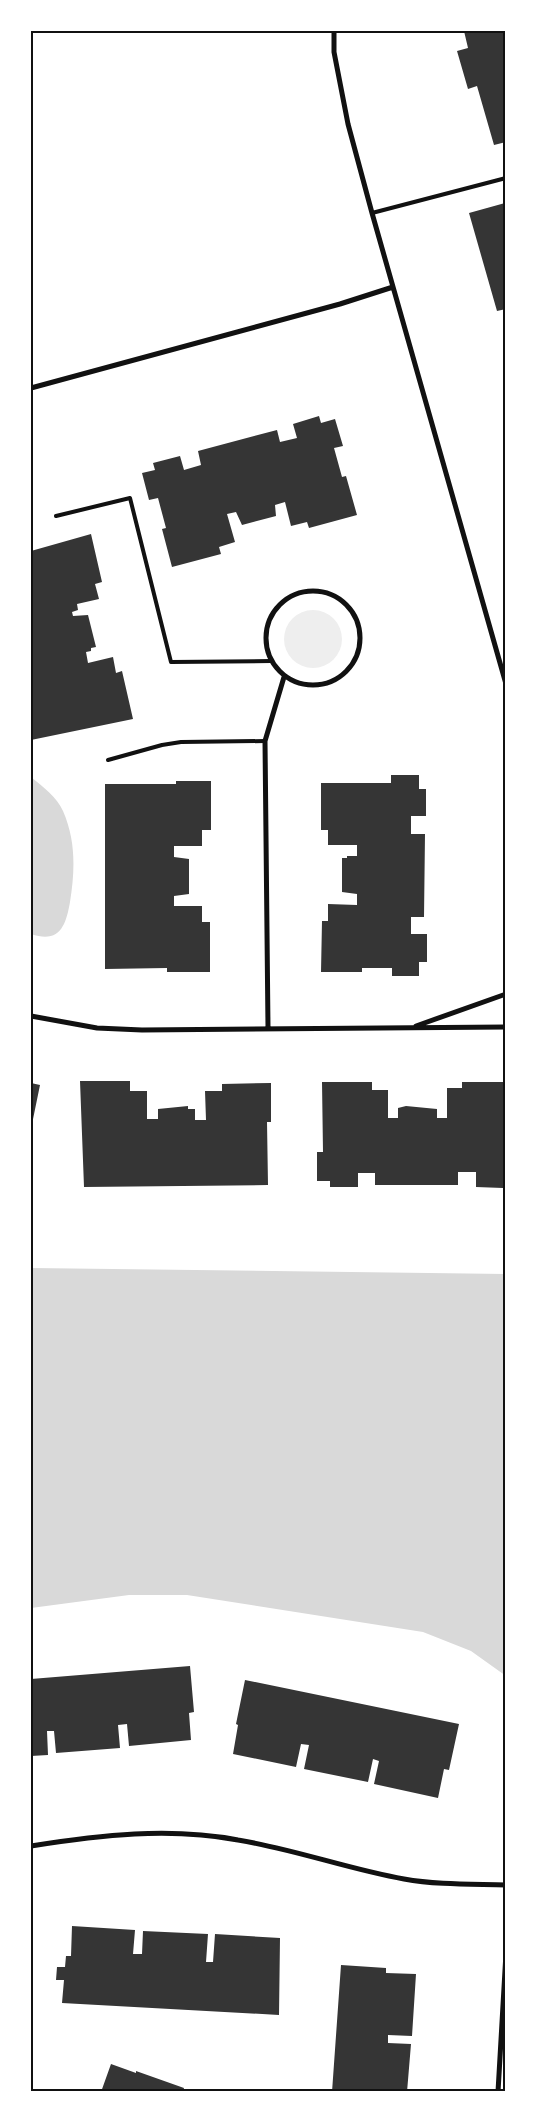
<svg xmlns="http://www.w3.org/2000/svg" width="537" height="2123" viewBox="0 0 537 2123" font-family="'Libre Baskerville',serif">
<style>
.green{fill:#eee}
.water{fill:#d9d9d9}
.building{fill:#353535}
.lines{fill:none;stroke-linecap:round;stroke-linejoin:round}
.service{stroke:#111;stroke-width:4}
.minor{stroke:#111;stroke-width:5}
.neatline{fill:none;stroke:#111;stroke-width:2}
</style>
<rect width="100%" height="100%" fill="#fff"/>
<path class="green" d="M284 639a29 29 0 1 1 58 0a29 29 0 1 1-58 0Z"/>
<path class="water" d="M31,777c12,10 26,20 32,34 13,30 12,59 7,91 -4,23 -10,42 -39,32z
M31,1268l475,6v402l-35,-25 -48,-19 -236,-37h-58l-98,13z"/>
<path class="building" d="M464,31h42v111l-12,3 -17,-59 -9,3 -11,-38 11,-3z
M505,203l1,106 -9,2 -28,-98z
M319,416l2,7 14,-4 8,27 -9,2 8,29 4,-1 11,39 -48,13 -2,-6 -16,4 -6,-24 -10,3 1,11 -34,9 -6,-13 -9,2 8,28 -16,5 2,7 -49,13 -10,-38 4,-1 -8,-30 -9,2 -7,-27 13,-3 -2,-7 27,-7 4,14 17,-5 -3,-14 79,-21 3,12 17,-4 -4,-14z
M91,534l11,48 -7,2 4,15 -22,5 1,6 -6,2 1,4 15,-1 8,32 -5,1v3l-5,1 2,11 25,-6 3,16 6,-2 11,48 -102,21v-189z
M391,775h28v14h7v27h-15v18h14l-1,83h-13v17h16v28h-8v14h-27v-8h-30v4h-41l1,-51h6v-17l29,1v-11l-15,-2v-34h5v-2h10v-11h-29v-15h-7v-47h70z
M176,781h35v49h-9v16h-28v11l15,2v35l-15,2v10h28v16h8v50h-43v-4l-62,1v-185h71z
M80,1081h50v10h17v28h11v-10l30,-3v3h7v11h11l-1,-29h17v-7l49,-1v39h-4l1,63 -184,2z
M322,1082h50v8h16v28h10v-10l8,-2 31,3v9h10v-30h15v-6h44v98h-3v8l-27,-1v-15h-18v13h-83v-12h-17v14h-28v-6h-13v-29h6z
M31,1083l9,2 -8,39 -1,-1z
M190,1666l4,46 -5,1 2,27 -62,6 -2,-22 -9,1 2,23 -64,5 -2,-22h-7l1,24 -17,1v-77z
M245,1680l214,44 -10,46 -5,-1 -6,29 -64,-14 5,-23 -6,-2 -5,23 -64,-13 5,-24 -8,-1 -5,23 -63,-13 5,-29 -2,-1z
M72,1926l63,4 -2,24h9l1,-23 65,3 -2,28h7l2,-28 65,4 -1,77 -217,-12 2,-23h-8l1,-13h8l1,-11h5z
M341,1965l45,3v5l30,1 -4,62 -24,-1v8l23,1 -4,48h-75z
M111,2064l25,9v-2l48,17 -1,4h-82z"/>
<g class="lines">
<path class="service" d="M372,213l134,-35
M56,516l74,-18 41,164 100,-1
M108,760l54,-15 19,-3 84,-1"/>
<path class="minor" d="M334,31v21l14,72 24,89 134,471
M31,388l309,-84 53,-17
M266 638a47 47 0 1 1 94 0a47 47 0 1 1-94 0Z
M31,1016l66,12 45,2 364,-3
M416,1026l90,-32
M268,1027l-3,-286 19,-64
M31,1846c69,-11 138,-19 207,-6 56,9 110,29 166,39 33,6 68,5 102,6
M498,2092l8,-139"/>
</g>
<rect width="537" height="2123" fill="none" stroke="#ffffff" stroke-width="65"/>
<rect x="32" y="32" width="472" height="2058" class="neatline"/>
</svg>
